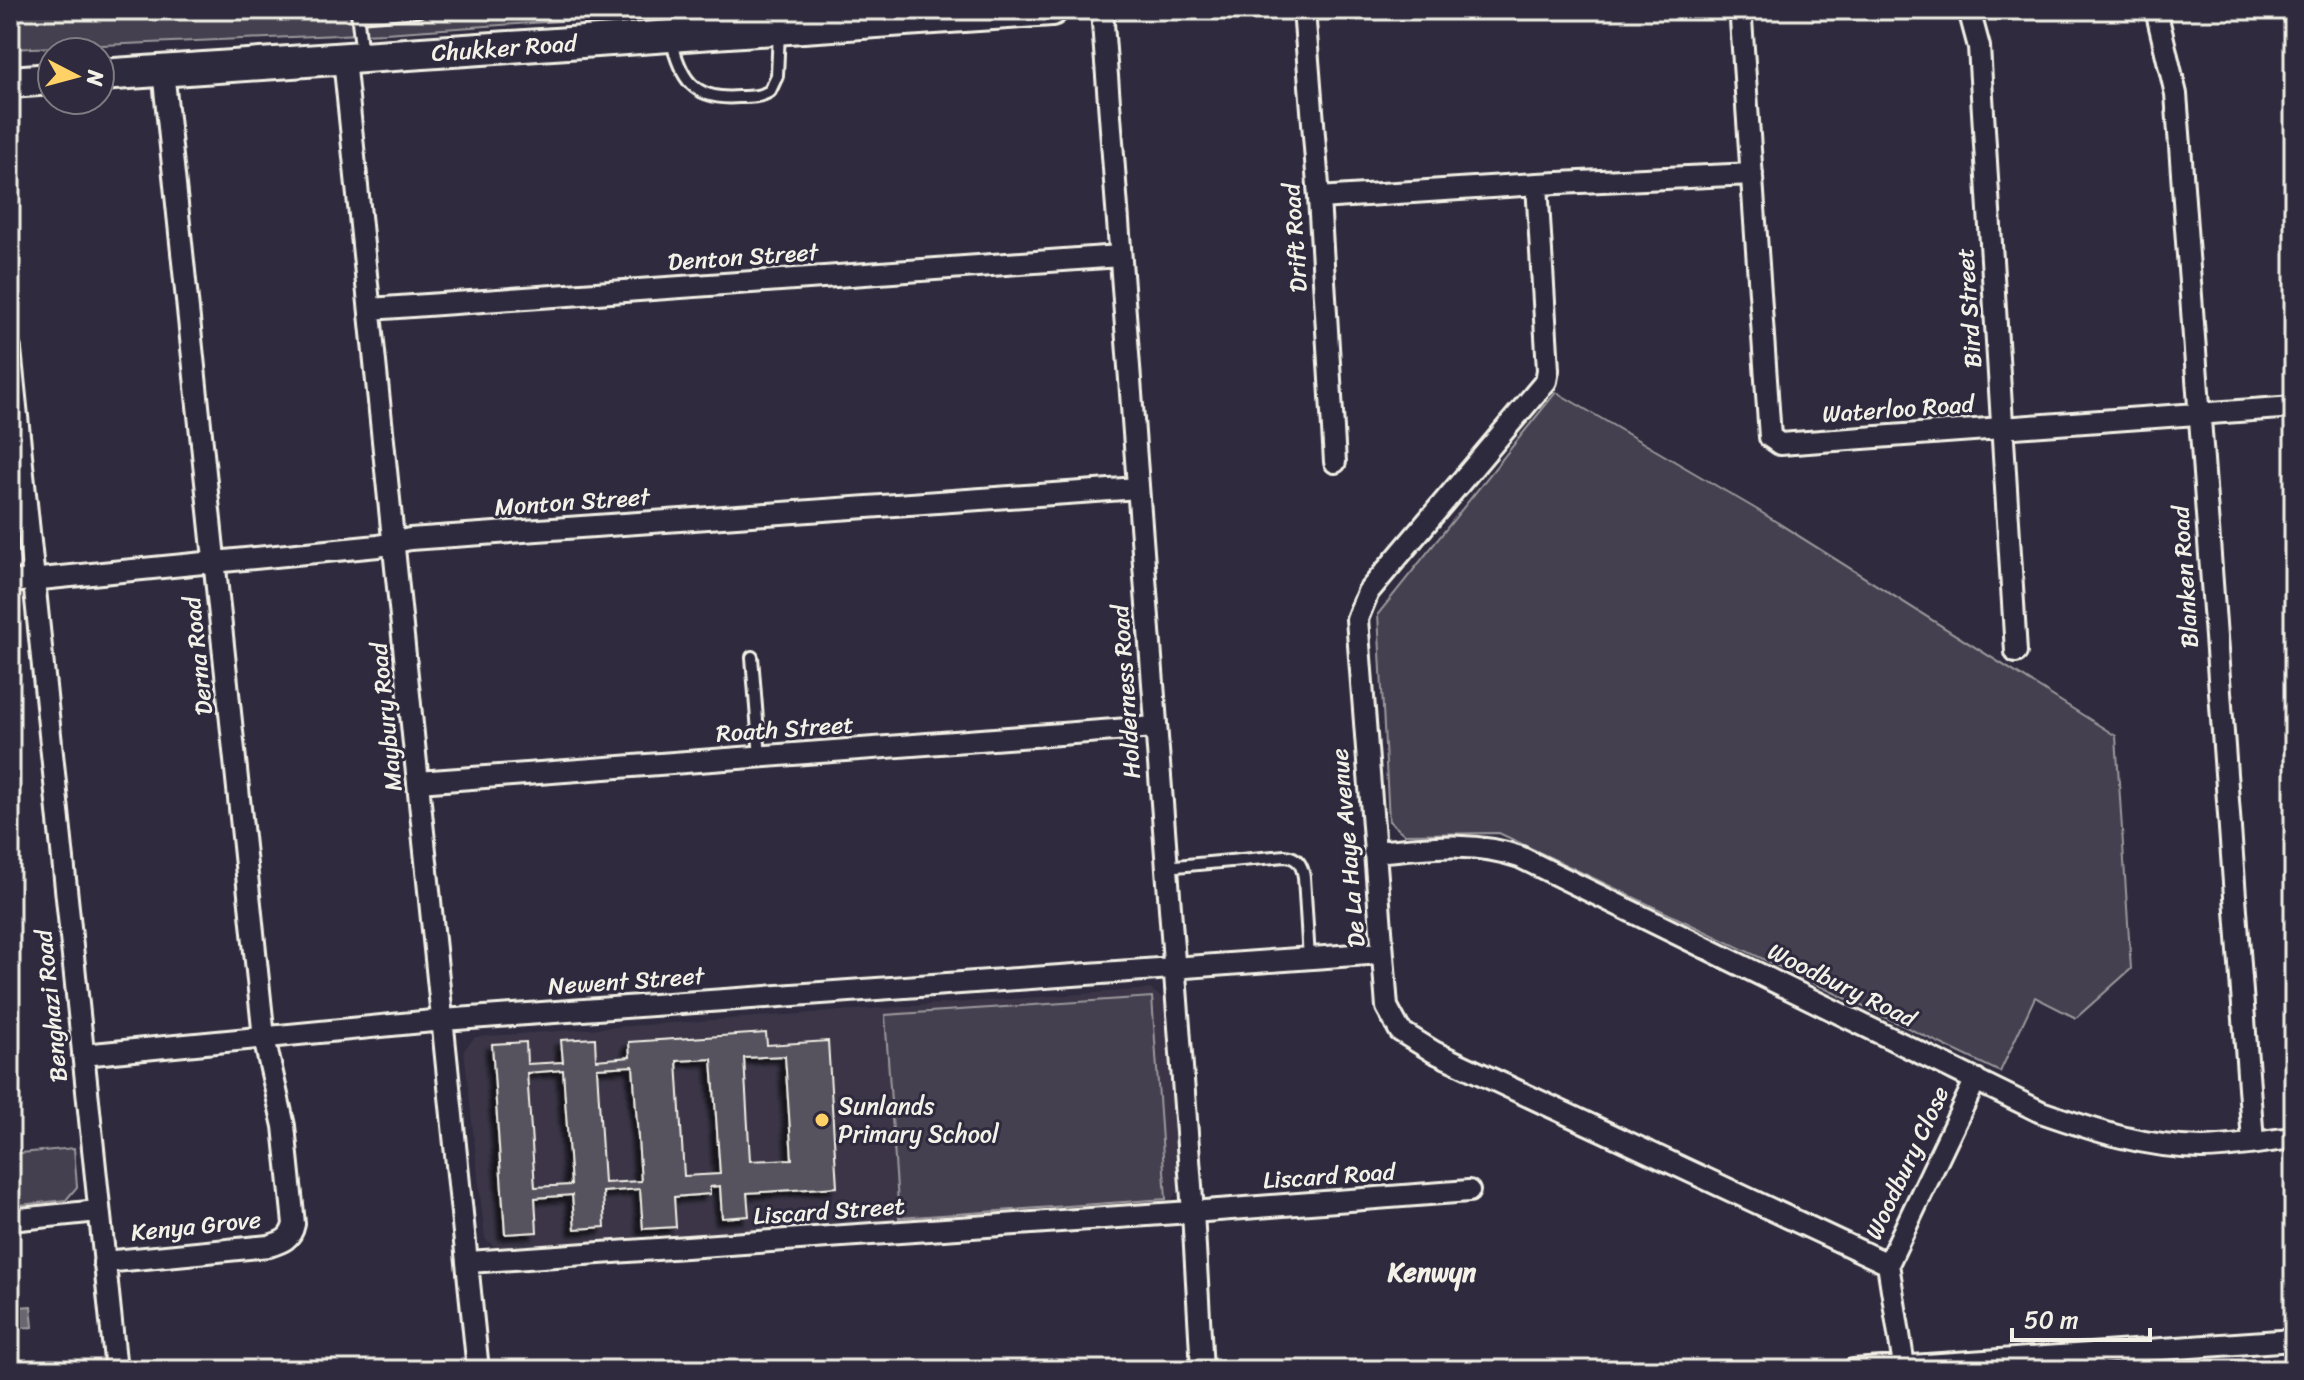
<svg xmlns="http://www.w3.org/2000/svg" width="2304" height="1380" viewBox="0 0 2304 1380" font-family="Sriracha,sans-serif">
<style>
.built{fill:#3b3647}
.green{fill:#454050;stroke:#9c989c;stroke-width:2}
.water{fill:#6a6670;stroke:#a19ea0;stroke-width:2}
.building{fill:#56525f;stroke:#f4f1e8;stroke-width:2;fill-rule:evenodd;filter:url(#shadow)}
.lines{fill:none;stroke-linecap:round;stroke-linejoin:round}
.lane-casing{stroke:#f4f1e8;stroke-width:16}
.street-casing{stroke:#f4f1e8;stroke-width:26}
.secondary-casing{stroke:#f4f1e8;stroke-width:36}
.lane{stroke:#2f2a3d;stroke-width:10}
.street{stroke:#2f2a3d;stroke-width:20}
.secondary{stroke:#2f2a3d;stroke-width:30}
.poi-dot{fill:#ffd166;stroke:#2f2a3d;stroke-width:3}
.labels{text-anchor:middle;stroke-width:6;stroke-linejoin:round;paint-order:stroke}
.street-label{font-size:24px;fill:#f4f1e8;stroke:#2f2a3d}
.poi-label{font-size:24px;fill:#f4f1e8;stroke:#2f2a3d;text-anchor:start}
.neighbourhood-label{font-size:26px;font-weight:bold;fill:#f4f1e8;stroke:#2f2a3d}
</style>
<defs>
<filter id="shadow"><feDropShadow dx="-6" dy="6" stdDeviation="2" flood-color="#0009"/></filter>
</defs>
<rect width="100%" height="100%" fill="#2f2a3d"/>
<filter id="ink" filterUnits="userSpaceOnUse"><feTurbulence type="fractalNoise" baseFrequency=".0125" numOctaves="2"/><feDisplacementMap in="SourceGraphic" scale="16" xChannelSelector="R" yChannelSelector="G"/><feConvolveMatrix kernelMatrix="1 2 1 2 8 2 1 2 1" color-interpolation-filters="sRGB"/></filter>
<g filter="url(#ink)">
<path class="built" d="M1150,989l14,10 14,192 -11,14 -669,45 -13,-11 -21,-189 11,-13z"/>
<path class="green" d="M10,10h711l-336,23 -375,16z
M1556,392l200,117 360,227 15,233 -55,49 -41,-21 -35,75 -501,-239 -95,1 -15,-13 -11,-207z
M1152,997l14,202 -267,19 -14,-203z
M74,1148l3,39 -11,13 -56,6v-52z"/>
<path class="water" d="M31,1306l2,21 -13,1 -2,-21z"/>
<path class="building" d="M766,1033l1,12 61,-4 9,146 -90,6 2,23 -27,2 -2,-32 -10,1v7l-36,3 2,30 -33,2 -3,-40 -37,3 2,35 -30,2 -3,-34 -37,3 2,34 -32,2 -13,-190 34,-2 1,22 36,-2 -2,-22 34,-2 1,22 34,-3 -1,-15zM785,1056l7,103 -42,2 -6,-103zM712,1059l8,115 -36,2 -7,-115zM633,1066l8,115 -37,2 -7,-115zM563,1070l8,115 -36,2 -8,-114z"/>
<g class="lines">
<g class="lane-casing">
<path id="lane" d="M357,12l5,44
M359,16l59,-5
M671,38c9,40 22,63 68,59 11,0 22,0 31,-6l7,-15 2,-45
M752,657l8,100
M1165,867l120,-11c13,1 17,9 19,21l5,82"/>
</g>
<g class="street-casing">
<path id="street" d="M1102,10l91,1202 9,158
M1304,10l15,188 16,264
M1969,10l10,37 37,605
M2156,10l20,84 4,52 73,996
M1741,20l29,417 10,7 514,-37
M344,59l134,1311
M1537,184l11,186 -2,11 -178,211 -11,27 30,388 13,24 34,21 454,212
M1319,198l218,-14 215,-10
M370,309l750,-53
M10,349l106,1021
M10,582l368,-36 32,-7 728,-51
M418,782l737,-55
M1374,852c49,-4 99,-12 146,5l521,255c55,19 103,35 161,36 30,0 62,-7 92,-10
M83,1055l360,-35 939,-67
M10,1220l88,-9
M104,1262l165,-16c13,-4 22,-7 25,-22l-10,-98 -20,-88 -101,-968
M469,1262l736,-51 264,-20
M1904,1366l-16,-102 88,-185
M1853,1370l441,-30"/>
</g>
<g class="secondary-casing">
<path id="secondary" d="M100,75l952,-65
M10,82l42,-3"/>
</g>
<use href="#lane" class="lane"/>
<use href="#street" class="street"/>
<use href="#secondary" class="secondary"/>
</g>
</g>
<circle class="poi-dot" cx="822" cy="1120" r="8"/>
<g class="labels">
<g class="street-label">
<text transform="translate(504 48) rotate(-4)" y="8">Chukker Road</text>
<text transform="translate(1295 238) rotate(-94)" y="8">Drift Road</text>
<text transform="translate(743 257) rotate(-4)" y="8">Denton Street</text>
<text transform="translate(1969 308) rotate(-94)" y="8">Bird Street</text>
<text transform="translate(1898 409) rotate(-4)" y="8">Waterloo Road</text>
<text transform="translate(572 502) rotate(-4)" y="8">Monton Street</text>
<text transform="translate(2185 577) rotate(-94)" y="8">Blanken Road</text>
<text transform="translate(198 656) rotate(-96)" y="8">Derna Road</text>
<text transform="translate(1126 692) rotate(-94)" y="8">Holderness Road</text>
<text transform="translate(386 717) rotate(-96)" y="8">Maybury Road</text>
<text transform="translate(785 729) rotate(-4)" y="8">Roath Street</text>
<text transform="translate(1348 848) rotate(-95)" y="8">De La Haye Avenue</text>
<text transform="translate(626 981) rotate(-4)" y="8">Newent Street</text>
<text transform="translate(1842 985) rotate(26)" y="8">Woodbury Road</text>
<text transform="translate(51 1006) rotate(-96)" y="8">Benghazi Road</text>
<text transform="translate(1907 1163) rotate(-65)" y="8">Woodbury Close</text>
<text transform="translate(1329 1176) rotate(-4)" y="8">Liscard Road</text>
<text transform="translate(829 1211) rotate(-4)" y="8">Liscard Street</text>
<text transform="translate(196 1226) rotate(-6)" y="8">Kenya Grove</text>
</g>
<g class="poi-label">
<text x="838" y="1114">Sunlands<tspan x="838" dy="28">Primary School</tspan></text>
</g>
<g class="neighbourhood-label">
<text x="1432" y="1281">Kenwyn</text>
</g>
</g>
<rect width="2304" height="1380" fill="none" stroke="#2f2a3d" stroke-width="40"/>
<rect x="20" y="20" width="2264" height="1340" fill="none" stroke="#f4f1e8" stroke-width="3" filter="url(#ink)"/>
<g transform="translate(76 76) rotate(96)"><circle r="38" fill="#2f2a3d" stroke="#7e7a81" stroke-width="2"/>
<path d="M0-6L14 30L0 20L-14 30Z" fill="#ffd166"/>
<text y="-12" font-size="22" font-weight="bold" text-anchor="middle" fill="#f4f1e8">N</text>
</g>
<path d="M2012 1328v12h138v-12" fill="none" stroke="#f4f1e8" stroke-width="4"/>
<text x="2024" y="1328" font-size="24" fill="#f4f1e8" stroke="#2f2a3d" stroke-width="6" paint-order="stroke">50 m</text>
</svg>
